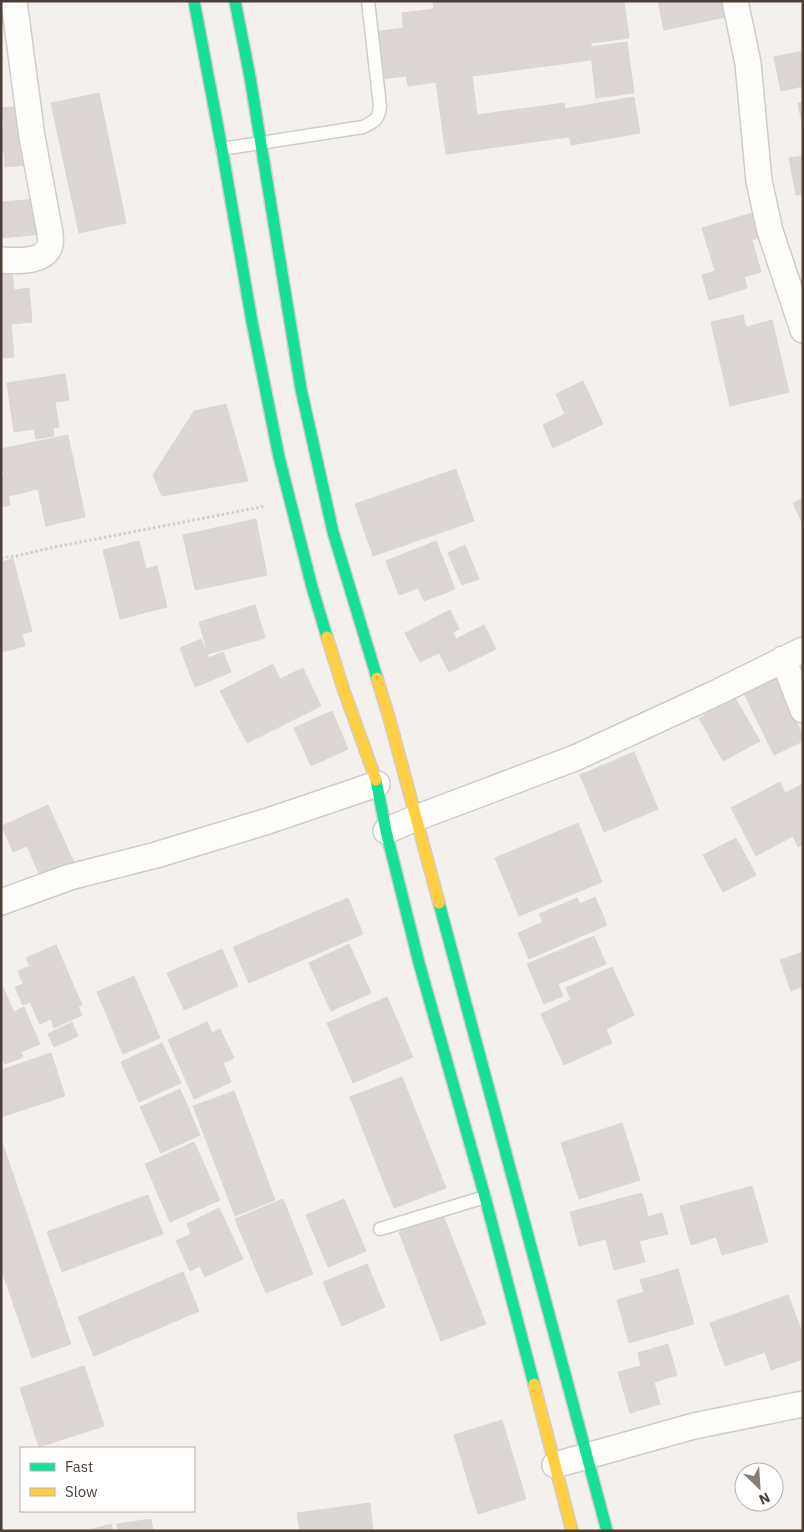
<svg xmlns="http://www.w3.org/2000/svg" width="804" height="1532" viewBox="0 0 804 1532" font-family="'IBM Plex Sans',sans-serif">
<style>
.building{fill:#dcd7d4;stroke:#dcd7d3}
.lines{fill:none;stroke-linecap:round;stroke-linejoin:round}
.lane-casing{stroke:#d0ccc9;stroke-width:15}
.street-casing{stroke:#d0ccc9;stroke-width:28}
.fast-casing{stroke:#d5cdc5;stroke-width:14}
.slow-casing{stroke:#d5cdc5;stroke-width:14}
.path{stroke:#d3cfcc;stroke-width:3;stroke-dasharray:2.5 2.5;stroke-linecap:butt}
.lane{stroke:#fdfdfc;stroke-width:12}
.street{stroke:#fdfdfc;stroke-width:25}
.fast{stroke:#16e098;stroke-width:11}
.slow{stroke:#ffcf43;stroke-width:11}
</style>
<rect width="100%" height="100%" fill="#f3f0ee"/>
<path class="building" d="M433,1h152l6,42v17l-119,16 5,39 87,-12 5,34 -123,17 -10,-72 -28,4 -2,-10 -25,3 -6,-47 28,-4 -1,-15 32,-4z
M585,1h39l5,37 -38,5z
M658,1h69l3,15 -66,14z
M627,42l7,51 -38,5 -6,-51z
M803,51v35l-22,5 -7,-34z
M99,93l27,130 -47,10 -28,-130z
M634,97l6,36 -69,12 -7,-36z
M803,102v26l-5,-25z
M21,106l6,59 -22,2 -1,-15h-3v-24h3l-2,-20z
M803,156v38l-7,1 -7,-37z
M39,199l3,35 -41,4v-36z
M752,213l7,25 -7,2 9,32 -17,5 3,11 -38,12 -7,-25 13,-4 -13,-43z
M12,272l2,18 15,-2 3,34 -21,2 3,33 -13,1v-85z
M743,315l3,12 26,-7 17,72 -59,14 -19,-84z
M65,374l4,26 -14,2 4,25 -6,1 1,8 -18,3 -2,-10 -20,3 -7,-49z
M583,381l20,43 -50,24 -10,-23 22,-11 -9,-20z
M226,404l22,77 -86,15 -9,-21 41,-64z
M68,435l17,82 -39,9 -8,-37 -29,7 -8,-34v-13z
M456,469l18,52 -101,35 -18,-52z
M4,476l6,29 -9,2v-30z
M803,498v27l-10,-22z
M256,519l11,56 -72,15 -12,-55z
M139,541l7,28 11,-3 10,41 -47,12 -17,-69z
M436,541l19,48 -31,12 -6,-13 -19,7 -13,-34z
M465,545l14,34 -17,6 -14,-32z
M13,559l19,72 -10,3 3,12 -24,6v-90z
M255,605l10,33 -57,16 -9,-32z
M450,610l9,19 -6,3 3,7 28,-14 12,24 -47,23 -10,-19 -19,9 -15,-29z
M201,639l8,19 14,-6 8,20 -36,15 -15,-39z
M273,664l7,15 23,-11 18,38 -74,37 -27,-52z
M773,674l30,61v6l-29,14 -32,-66z
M735,698l25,43 -37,20 -24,-43z
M332,711l16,38 -37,17 -17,-38z
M634,752l24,57 -54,23 -24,-57z
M780,782l5,11 18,-9v60l-5,3 -5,-11 -37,20 -25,-48z
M48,805l27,60 -33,15 -15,-34 -14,6 -11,-26z
M578,823l24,59 -83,34 -24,-58z
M736,838l20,37 -33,17 -20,-37z
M595,897l12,28 -78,34 -11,-26 25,-11 -4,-8 38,-16 3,6z
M348,898l15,36 -114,49 -16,-36z
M594,936l12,28 -48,20 5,12 -19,8 -17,-40z
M349,944l22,49 -40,18 -22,-48z
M56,945l26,60 -4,2 4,8 -28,13 -3,-9 -11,5 -10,-22 -7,3 -8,-18 8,-3 -5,-13 12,-5 -4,-8z
M222,949l16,37 -54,24 -17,-37z
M803,952v34l-12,5 -11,-31z
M612,967l22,48 -28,14 6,14 -48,22 -23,-51 30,-14 -5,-12z
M134,976l26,62 -37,16 -26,-62z
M1,983l13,29 10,-5 16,37 -19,8 2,5 -18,7 -4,-7z
M387,997l26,60 -60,26 -26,-60z
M72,1022l6,14 -24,11 -6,-13z
M207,1022l5,11 8,-4 14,29 -11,5 8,19 -37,17 -26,-59z
M162,1043l19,40 -42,19 -18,-40z
M51,1053l14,43 -64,21v-47z
M402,1077l44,111 -52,20 -44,-111z
M180,1089l20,46 -39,18 -21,-46z
M234,1091l41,109 -40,16 -42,-110z
M622,1123l18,57 -61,19 -18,-56z
M1,1139l70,205 -39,14 -31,-90z
M194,1142l26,58 -50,22 -25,-58z
M752,1186l16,56 -46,13 -6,-18 -25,8 -11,-39z
M642,1193l6,24 14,-4 6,21 -29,7 6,21 -31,8 -8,-31 -27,7 -9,-34z
M148,1195l15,39 -101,38 -15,-40z
M283,1199l30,75 -47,19 -31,-74z
M344,1199l22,52 -38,16 -22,-52z
M219,1208l24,51 -38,18 -5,-11 -10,5 -14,-30 15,-7 -4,-10z
M443,1215l43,109 -45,17 -42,-109z
M367,1264l18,43 -43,19 -19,-44z
M678,1269l16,55 -65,19 -12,-43 27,-8 -4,-12z
M183,1272l16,39 -105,45 -16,-39z
M788,1295l15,40v24l-32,11 -6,-18 -40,14 -15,-43z
M668,1344l9,31 -23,7 6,22 -30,9 -12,-41 23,-6 -3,-13z
M84,1366l20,60 -65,21 -19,-59z
M502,1420l24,79 -48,15 -24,-79z
M370,1503l3,28h-73l-3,-18z
M151,1519l2,12h-35l-1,-7z
M111,1524l2,7h-27z"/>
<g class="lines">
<g class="lane-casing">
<path id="lane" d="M222,149l141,-22c12,-6 16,-8 17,-21l-12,-105
M380,1229l105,-32"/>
</g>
<g class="street-casing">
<path id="street" d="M735,1l13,62 11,118 11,50 33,99
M1,260c14,1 44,3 49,-15 1,-3 0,-9 0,-12l-18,-96 -18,-136
M783,659l20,51
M386,831l30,-13 159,-60 141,-65 87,-43
M1,902l69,-25 86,-22 112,-34 109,-37
M555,1465l139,-39 109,-22"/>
</g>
<g class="fast-casing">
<path id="fast" d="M194,1l28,148 30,173 27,135 33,130 15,50
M235,1l15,76 51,312 32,143 44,146
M376,780l10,51 33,132 66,234 49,187
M439,903l168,628"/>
</g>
<g class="slow-casing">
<path id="slow" d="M327,637l16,51 33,92
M377,678l13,43 49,182
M534,1384l38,147"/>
</g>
<path class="path" d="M1,558l16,-2 33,-8 216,-42"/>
<use href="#lane" class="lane"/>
<use href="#street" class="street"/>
<use href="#fast" class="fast"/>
<use href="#slow" class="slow"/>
</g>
<rect width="804" height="1532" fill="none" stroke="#4b3f38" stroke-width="5"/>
<rect x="20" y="1447" width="175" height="65" fill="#ffffff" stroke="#b7b2af"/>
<rect x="30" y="1463" width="25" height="8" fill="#16e098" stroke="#b7b2af"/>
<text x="65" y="1472" font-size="15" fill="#4b3f38">Fast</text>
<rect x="30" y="1488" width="25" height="8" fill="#ffcf43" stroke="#b7b2af"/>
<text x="65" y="1497" font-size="15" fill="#4b3f38">Slow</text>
<g transform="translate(759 1487) rotate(155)"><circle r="24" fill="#ffffff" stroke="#b7b2af"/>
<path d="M0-4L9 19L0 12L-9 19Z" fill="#867d78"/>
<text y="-8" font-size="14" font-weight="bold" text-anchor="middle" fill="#4b3f38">N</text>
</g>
</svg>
